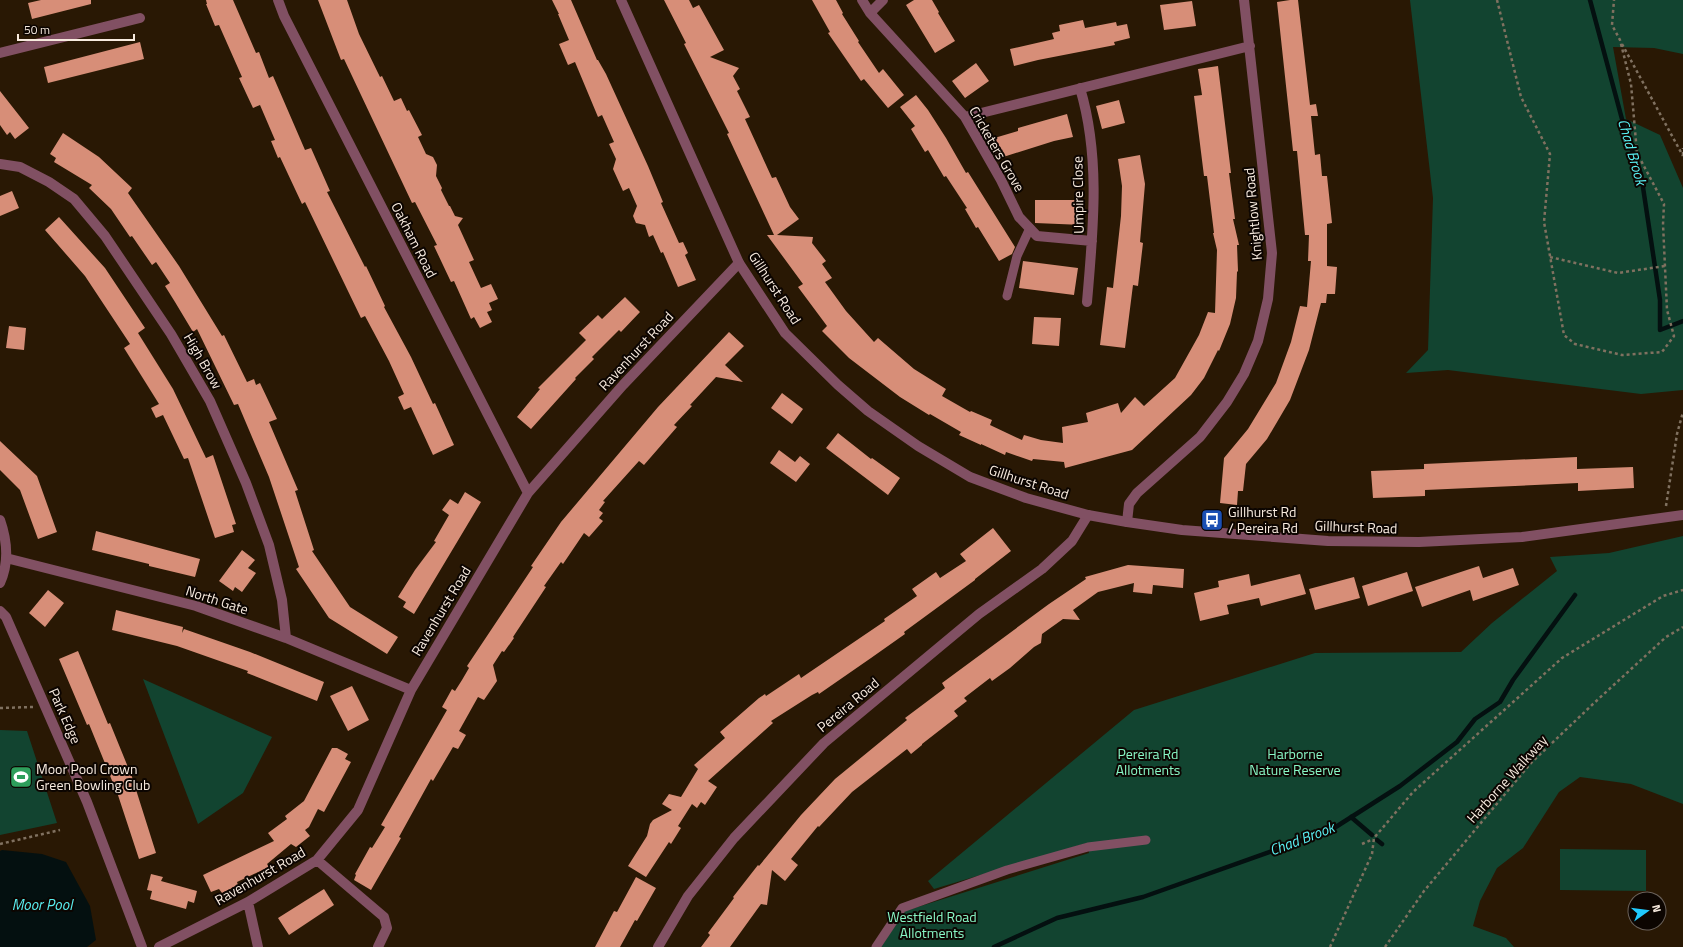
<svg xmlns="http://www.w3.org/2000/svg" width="1683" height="947" viewBox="0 0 1683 947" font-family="'Titillium Web',sans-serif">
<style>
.green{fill:#124430}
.water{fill:#041010}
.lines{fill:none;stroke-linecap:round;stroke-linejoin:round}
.stream{stroke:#041010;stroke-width:4.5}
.building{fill:#d78e78}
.path{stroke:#807160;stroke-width:2.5;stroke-dasharray:3 3;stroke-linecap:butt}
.service{stroke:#815063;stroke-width:9}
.minor{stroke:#815063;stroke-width:10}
.tertiary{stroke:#815063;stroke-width:10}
.labels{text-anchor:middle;stroke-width:4;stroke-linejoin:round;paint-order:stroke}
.street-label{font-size:14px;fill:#f8ebdf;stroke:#0c0501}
.poi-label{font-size:14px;fill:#f8ebdf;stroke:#0c0501;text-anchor:start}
.park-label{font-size:14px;fill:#89f8c6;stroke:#0c0501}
.water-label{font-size:15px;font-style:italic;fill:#5af0f2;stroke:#0c0501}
</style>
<rect width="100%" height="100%" fill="#291804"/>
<path class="green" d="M1410,0h273v54l-29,-6 -41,-1 13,72 34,16 23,53v202l-42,4 -193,-24 -42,3 22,-23 5,-152z
M1683,536v268l-52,-20 -51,-7 -21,15 -36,56 -26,20 -17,33 -7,25 33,12 8,9h-633l24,-36 184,-58 -2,-10 -153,46 -6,-8 206,-171 181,-57 146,-1 31,-29 65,-52 -7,-14 59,-4z
M143,679l129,58 -29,56 -45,31z
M0,730l27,1 30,92 -57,12z
M1560,849l86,1v41l-86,-1z"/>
<path class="water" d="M2,850l40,4 24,8 24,44 6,34 -9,7h-87v-96z"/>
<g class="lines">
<path class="stream" d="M1590,0l36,134 15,40 19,126v30l23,-9
M1351,817l21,18
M1377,840l5,4
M994,947l63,-29 86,-21 188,-67 69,-44 57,-44 18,-23 25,-17 13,-22 62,-85"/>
</g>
<path class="building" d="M41,0h50v4l-59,15 -4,-16z
M206,0h27l23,53 3,-1 10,26 4,-2 32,74 6,-2 19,43 -3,1 38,75 1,-1 19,40 -1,1 27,50 22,47 2,-1 19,42 -21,10 -22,-48 -7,3 -6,-13 6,-3 -15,-33 -24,-45 -4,2 -56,-116 -3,2 -22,-47 -2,1 -7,-17 4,-1 -15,-35 -7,3 -14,-30 3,-1 -23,-52 -4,1 -9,-22h1z
M318,0h29l12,34 21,43 2,-1 12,25 7,-3 6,13 2,-1 13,25 -4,2 8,17 7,3 4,8 -1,11 6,12 -1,2 8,16h1l5,10 8,2 -5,7 16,35 -5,2 12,26 10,-4 7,15 -9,4 3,7 -5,2 5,10 -12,6 -6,-11 -3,2 -17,-38 -3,1 -17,-36 3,-1 -22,-43 -3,1 -68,-144 -3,1z
M552,0h19l26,60h1l8,14 42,92 15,36 -2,1 18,40 4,-1 5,11 -3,2 11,25 -18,7 -15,-35 -2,1 -8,-18 -4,2 -4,-12 -9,-2 -3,-7 4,-10 -8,-18 -6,3 -10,-22 3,-10 -7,-15 5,-2 -12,-27 -4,2 -23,-55 -7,3 -9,-21 10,-4 -11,-26h1z
M664,0h25l4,8 6,-3 25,45 -14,7 29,11 -6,8 7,13 -3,2 13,26 -5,2 27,59 4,-1 14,30 9,12 -22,16 36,2 -1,6 14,18 -4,3 10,14 -7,4 21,29 28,31 4,-4 36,31 32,20 -4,7 28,16 1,-1 21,9 -2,5 32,15 2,-5 17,5 22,3 -1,-16 26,-5 -2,-9 32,-10 3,10 14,-16 9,9 31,-28 24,-43 9,-23 7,1 2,-63 -4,-17h1l-7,-57h-3l-10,-80 8,-1 -4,-26 20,-3 13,107h-2l6,46h-2l6,26h-2l1,26 -1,1 -1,26 -6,26 -11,27 -1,-1 -14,28 -13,17 -59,55 -67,18 -1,-6 -31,-3 -1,2 -26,-9 -1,3 -24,-11v1l-22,-10 2,-3 -31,-18 -1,1 -29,-18 -51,-39 -27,-27 5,-5 -29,-39 5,-3 -36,-49h7l-47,-101 2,-1 -45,-89 2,-1z
M812,0h24l7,13 -1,1 17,27 -1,1 21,31 4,-4 21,26 -16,13 -24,-29 -3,2 -33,-48 2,-1z
M914,0h18l7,12 -1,1 17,28 -20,12 -29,-48z
M1290,0h8l12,105 6,-1 2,12h-7l4,39 5,-1 2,22h5l5,47 -5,1v42l10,1 -2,27h-8l-1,9h-5l-12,47 -19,50 -23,39 -21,25 -3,27h-5l-1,14 -17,-2 4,-45 24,-29 28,-46 15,-41 9,-36 7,1 4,-46h-3l1,-26h-4l-8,-84h-4l-16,-149z
M1192,1l4,25 -32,4 -4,-25z
M1083,20l2,8 31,-6 1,4 10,-2 3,14 -16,4 1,3 -77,15 -24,6 -4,-17 44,-10 -2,-6 8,-2 -1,-6z
M140,42l4,17 -96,24 -4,-16z
M976,63l13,18 -24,17 -13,-17z
M0,91l29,37 -14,11 -5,-7 -3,3 -7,-10z
M916,95l12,15 18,28 20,35 2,-1 47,75 -3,7 -13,7 -21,-34 -2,1 -11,-19 2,-1 -21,-32 -2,1 -16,-27 -3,2 -14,-23 4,-3 -15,-19z
M1119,100l6,23 -23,6 -6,-23z
M1067,114l6,23 -19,4 -57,18 -6,-20 27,-8v-3z
M63,133l36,24 33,31 -4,5 51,73 43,70 2,-1 23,47 7,-3 2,6 4,-2 17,36 -8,3 29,68 -3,1 19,59 -2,1 38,56 48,30 -11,17 -58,-36 -33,-49 3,-2 -30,-90 -31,-73 -4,1 -37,-76 -4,3 -18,-30 -10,-16 5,-3 -14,-21 -4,3 -20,-29 -2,1 -19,-28 -22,-21 3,-3 -38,-23 2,-4 -6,-4z
M1140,155l5,29 -5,58 3,1 -5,43 -5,-1 -8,63 -25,-3 7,-58 6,1 8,-72 1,-30 -4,-27z
M12,191l7,17 -19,8v-20z
M1035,200h48v25l-48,-2z
M59,217l46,51 40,60 -7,5 35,56 33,69 7,-3 23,69 -4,1 2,7 -19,6 -27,-80 -4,1 -21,-44 -7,3 -5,-10 8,-4 -35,-56 6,-4 -45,-68 -40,-46z
M1023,261l55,7 -4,27 -55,-7z
M625,297l15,15 -19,20 -2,-2 -27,27 2,2 -19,19 1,1 -45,50 -14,-12 23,-28 -2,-1 48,-48 -7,-7 19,-18 4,4z
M1034,317l27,1 -2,28 -27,-2z
M9,326l17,2 -2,22 -18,-2z
M729,332l15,14 -19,19 18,17 -27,-5 -26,28 2,1 -18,19 3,2 -33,38 -5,-4 -36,40 2,1 -6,8 4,3 -4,5 4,3 -14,16 -5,-4 -21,31 -2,-2 -17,24 2,1 -33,50 1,1 -10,14 -2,-1 -9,14 4,16 -13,19 -6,-3 -19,34 7,4 -8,14 -5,-2 -20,34 -2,-2 -32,58 2,1 -30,52 -17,-10 2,-5 -1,-1 15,-27 2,1 13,-21 -4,-2 66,-115 -5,-3 10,-18 3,2 7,-11 7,-12 -2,-2 66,-99 -2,-1 30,-44 97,-115z
M782,393l21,16 -11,15 -21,-16z
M838,433l33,26 1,-1 28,20 -12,17 -62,-47z
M0,441l37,35 20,56 -19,7 -18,-49 -20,-20z
M779,450l16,12 5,-6 10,8 -14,18 -26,-19z
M1577,457v12l56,-2 1,21 -56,3v-8l-153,7v6l-52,2 -2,-27 53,-2v-5z
M465,492l16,10 -67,112 -11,-7 3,-5 -8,-5 17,-27 21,-28 -2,-1 15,-26 -7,-5 8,-11 8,5z
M993,528l18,23 -36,28v1l-71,52 1,2 -34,24 -52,36 -1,-2 -6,3 -41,26 2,2 -65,58 9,6 -12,18 -4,-3 -4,6 -5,-4 -14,22 3,2 -10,16 -2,-2 -23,35 -18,-11 19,-30 3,-12 3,-4 19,-10 -10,-6 7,-10 12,3 17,-28 -4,-4 31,-27 -5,-6 39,-34 6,-4 1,2 33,-22 2,4 84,-57 -1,-2 33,-23 -5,-7 24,-17 4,6 26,-17 -6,-7z
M96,531l104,28 -5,18 -46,-11v-2l-57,-14z
M242,550l13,10 -7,8 8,5 -14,19 -7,-5 -2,4 -14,-10z
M1128,565l56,4 -1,19 -30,-3 -1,9 -19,-2 1,-9 -36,9 -25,18 7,10 -17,-1 -21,15 -1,9 -7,4 -24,21 -18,13 -2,-3 -26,20 3,3 -13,10 4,5 -36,28v1l-11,9 -4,-5 -55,43 -33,35 -1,-1 -27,33 7,6 -13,16 -13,-11 -5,35 -6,-1 -31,43h-29l9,-12 -2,-2 26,-35 -1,-1 25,-32 1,1 42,-51 34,-36 72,-59 -2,-2 40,-30 -3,-5 107,-79 37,-25 -1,-2z
M1479,566l4,12 30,-10 6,17 -46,16 -3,-11 -48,17 -7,-20z
M1407,572l6,19 -45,15 -6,-20z
M1249,574l2,12 49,-12 6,20 -45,12 -2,-8 -32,7 2,9 -29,7 -6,-28 25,-6 -1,-6z
M1354,577l6,21 -45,12 -6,-21z
M48,590l16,13 -19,24 -16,-14z
M116,610l67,17 -1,6 2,-4 66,23 74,30 -7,19 -70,-28 1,-2 -71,-25 -65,-16z
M78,651l30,73 2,-1 22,54 24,76 -17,6 -25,-76h-1l-24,-59 -2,1 -28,-66z
M352,686l17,34 -21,11 -18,-35z
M332,748h5l11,6 -3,5 6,3 -27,50 -6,-3 -9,18 -4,3 5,6 -14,11 -5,-3 -24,20 2,3 -32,15 1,3 -16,8 -3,-4 -8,3 -8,-17 71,-34 -6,-8 19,-14 -2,-3 19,-15z
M151,874l12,3 -2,4 36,10 -3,12 -6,-2 -2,8 -36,-10 2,-8 -5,-1z
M636,877l20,11 -19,33 -2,-1 -15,27h-25l19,-36 3,1z
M324,889l10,16 -45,30 -11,-17z"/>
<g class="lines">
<path class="path" d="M1497,0l24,97 29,57 -6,68 20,113 11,9 47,11 40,-3 12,-16 -7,-26 -4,-86 1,-20 -27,-51 -6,-69 -11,-44 -8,-15 2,-25
M1622,44l61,112
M1683,155v-7
M1550,257l68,16 47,-7
M1666,506l11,-72 6,-22
M0,708l33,-1
M0,844l60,-14
M1362,844l11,-5
M1330,947l42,-93 2,-16 39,-46 149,-134 101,-62 20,-6
M1385,947l39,-56 107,-128 62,-59 73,-67 17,-10"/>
<path class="service" d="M1007,296l10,-40 13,-28
M876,947l26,-39 105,-38 81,-23 58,-7"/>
<path class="minor" d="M278,0l6,16 244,477
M862,0l8,13 95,104 36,63 18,37 18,19 55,5
M870,13l13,-13
M0,53l140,-35
M1080,88c21,70 13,143 7,214
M965,117l285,-71
M0,164l20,3 29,15 25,17 31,37 66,98 39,67 36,82 23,62 13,55 4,38
M0,520c7,20 9,43 0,63
M1127,522l2,-18 8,-11 63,-56 27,-35 17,-28 14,-33 10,-42 4,-46 -28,-253
M6,558l190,48 90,32 125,52
M0,611l6,6 81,185 55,145
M317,860l67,57 3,11 -9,19
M248,902l10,45
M159,947l89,-45 69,-42 41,-50 53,-120 117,-197 95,-108 116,-122
M658,947l30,-51 46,-58 90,-95 155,-129 63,-45 30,-28 16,-26"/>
<path class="tertiary" d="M621,0l118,263 46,70 53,52 30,26 50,35 52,31 56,21 62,17 39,7 55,8 146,11 91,1 103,-5 161,-22"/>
</g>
<defs>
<g id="bus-square" transform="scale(1.15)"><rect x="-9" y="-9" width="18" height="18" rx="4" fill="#1a4fb4" stroke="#0c0501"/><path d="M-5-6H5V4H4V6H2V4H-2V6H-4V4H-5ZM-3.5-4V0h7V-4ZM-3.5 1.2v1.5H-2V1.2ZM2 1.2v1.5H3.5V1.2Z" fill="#fff"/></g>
<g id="stadium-square" transform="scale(1.15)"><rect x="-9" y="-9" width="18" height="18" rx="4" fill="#2e9e5b" stroke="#0c0501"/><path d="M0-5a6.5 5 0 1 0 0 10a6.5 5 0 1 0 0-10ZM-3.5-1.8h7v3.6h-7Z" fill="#fff"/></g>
</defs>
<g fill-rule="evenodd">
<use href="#bus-square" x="1212" y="520"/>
<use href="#stadium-square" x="21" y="777"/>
</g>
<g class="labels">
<g class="street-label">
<text transform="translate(997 149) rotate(60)" y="5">Cricketers Grove</text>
<text transform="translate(1078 195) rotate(-91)" y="5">Umpire Close</text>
<text transform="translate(1253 214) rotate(-95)" y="5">Knightlow Road</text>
<text transform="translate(414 240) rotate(63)" y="5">Oakham Road</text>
<text transform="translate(775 288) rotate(57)" y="5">Gillhurst Road</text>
<text transform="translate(636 351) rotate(-47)" y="5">Ravenhurst Road</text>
<text transform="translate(203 361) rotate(60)" y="5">High Brow</text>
<text transform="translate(1029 482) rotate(18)" y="5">Gillhurst Road</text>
<text transform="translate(1356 527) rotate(2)" y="5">Gillhurst Road</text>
<text transform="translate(217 600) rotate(18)" y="5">North Gate</text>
<text transform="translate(441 611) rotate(-59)" y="5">Ravenhurst Road</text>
<text transform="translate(848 705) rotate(-40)" y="5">Pereira Road</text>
<text transform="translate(65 716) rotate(66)" y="5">Park Edge</text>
<text transform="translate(1507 779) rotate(-48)" y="5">Harborne Walkway</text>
<text transform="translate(260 876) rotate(-30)" y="5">Ravenhurst Road</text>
</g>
<g class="poi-label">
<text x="1228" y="517">Gillhurst Rd<tspan x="1228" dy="16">/ Pereira Rd</tspan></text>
<text x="36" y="774">Moor Pool Crown<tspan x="36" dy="16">Green Bowling Club</tspan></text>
</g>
<g class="park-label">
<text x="1148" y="759">Pereira Rd<tspan x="1148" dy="16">Allotments</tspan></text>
<text x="1295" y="759">Harborne<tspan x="1295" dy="16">Nature Reserve</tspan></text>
<text x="932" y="922">Westfield Road<tspan x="932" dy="16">Allotments</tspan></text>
</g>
<g class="water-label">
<text transform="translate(1632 152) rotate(74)" y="5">Chad Brook</text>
<text transform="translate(1302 839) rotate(-21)" y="5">Chad Brook</text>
<text x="42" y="910">Moor Pool</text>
</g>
</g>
<g transform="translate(1647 911) rotate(76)"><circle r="19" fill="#0c0501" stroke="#6a615a"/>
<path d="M0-3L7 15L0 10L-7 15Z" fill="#20c9fd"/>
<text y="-6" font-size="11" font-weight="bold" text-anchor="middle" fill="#f8ebdf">N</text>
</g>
<path d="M18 34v6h116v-6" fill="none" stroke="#f8ebdf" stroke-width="2"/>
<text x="24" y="34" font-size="12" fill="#f8ebdf" stroke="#0c0501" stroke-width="3" paint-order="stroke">50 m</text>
</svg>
